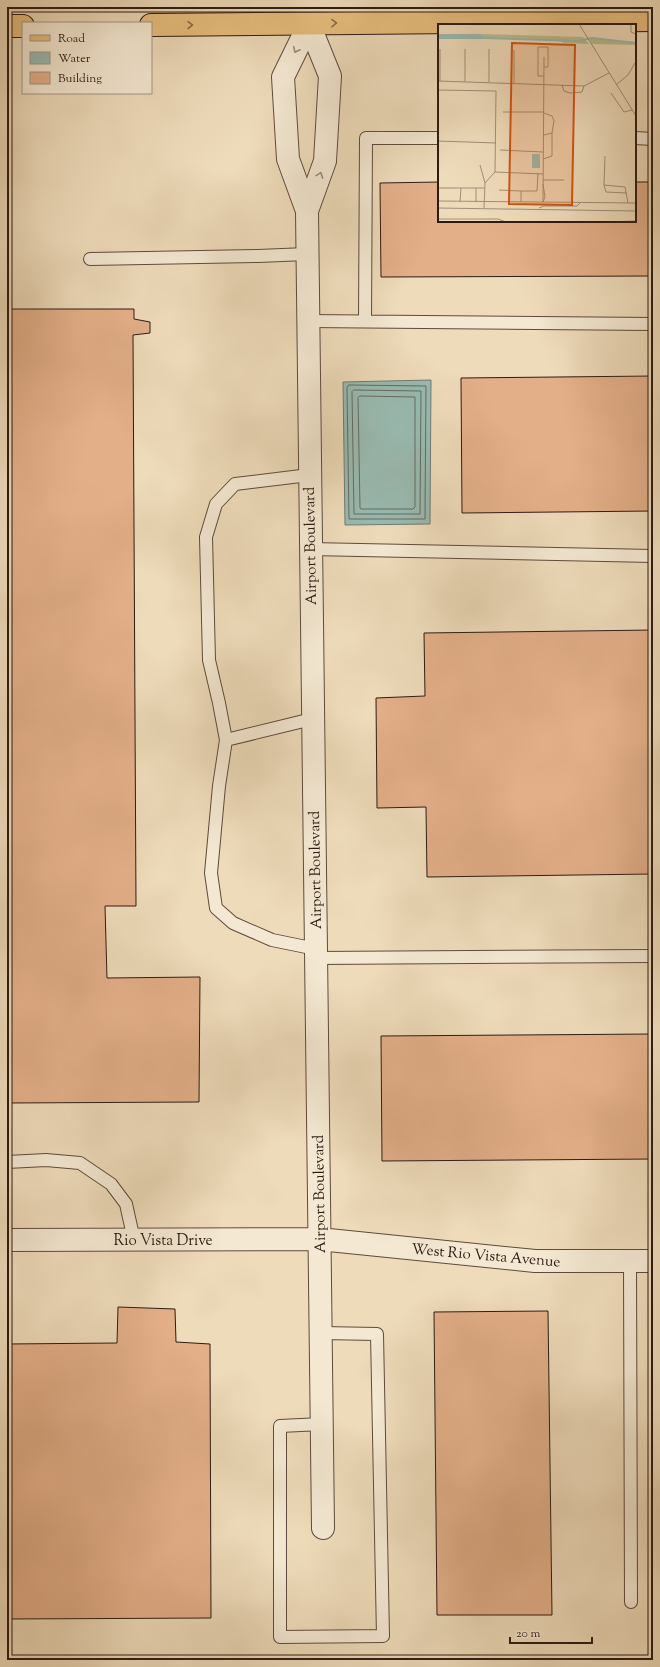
<svg xmlns="http://www.w3.org/2000/svg" width="660" height="1667" viewBox="0 0 660 1667" font-family="'Sorts Mill Goudy',serif">
<style>
.water{fill:#99bbb2;stroke:#6e7b72}
.lines{fill:none;stroke-linecap:round;stroke-linejoin:round}
.shore{stroke:#636b62;stroke-width:1}
.building{fill:#e3af89;stroke:#2d1b13}
.lane-casing{stroke:#5d4b3d;stroke-width:14}
.street-casing{stroke:#5d4b3d;stroke-width:24}
.primary-casing{stroke:#2d1b13;stroke-width:24}
.lane{stroke:#f4e8d2;stroke-width:12}
.street{stroke:#f4e8d2;stroke-width:22}
.primary{stroke:#e7be7d;stroke-width:22}
.oneway{stroke:#8a6c48}
.oneway2{stroke:#9a8c7c}
.labels{text-anchor:middle;stroke-width:3.5;stroke-linejoin:round;paint-order:stroke}
.street-label{font-size:15px;fill:#2d1b13;stroke:#f4e8d2}
.inset-river{fill:none;stroke:#99bbb2;stroke-width:2}
.inset-road{fill:none;stroke:#a18e77;stroke-width:1}
.view{fill:#d5530d;fill-opacity:0.15;stroke:#d5530d;stroke-width:2}
.inset-edge{fill:none;stroke:#2d1b13;stroke-width:2}
</style>
<rect width="100%" height="100%" fill="#eedbba"/>
<filter id="stains"><feTurbulence type="fractalNoise" baseFrequency=".005" numOctaves="4"/><feColorMatrix values="0 0 0 0 .2 0 0 0 0 .09 0 0 0 0 .02 0 0 0 .5 -.17"/></filter>
<radialGradient id="worn" r=".72"><stop offset=".6" stop-color="#630" stop-opacity="0"/><stop offset="1" stop-color="#630" stop-opacity=".3"/></radialGradient>
<path class="water" d="M431,380l-1,144 -85,1 -2,-143z"/>
<g class="lines">
<path class="shore" d="M349,385l77,1 -1,133h-76l-2,-131z
M354,390l67,1 -1,123h-66l-2,-122z
M360,396l55,1v110l-2,2h-52l-1,-1 -2,-110z"/>
</g>
<path class="building" d="M439,182v39h196v-39h18v94l-272,1 -1,-94z
M7,309h127v10l16,3v11l-17,2 3,571h-31l2,72 93,-1 -1,125 -192,1z
M653,376v135l-191,2 -1,-135z
M653,630v244l-226,3 -1,-70 -49,1 -1,-110 49,-2 -1,-63z
M653,1034v125l-271,2 -1,-125z
M118,1307l57,2 1,33 34,2 1,274 -204,1v-275l110,-1z
M548,1311l4,304h-115l-3,-303z"/>
<g class="lines">
<g class="lane-casing">
<path id="lane" d="M635,138l18,1
M90,259l168,-3 49,-2
M307,321l346,3
M365,321l1,-183h73
M310,549l343,7
M312,719l-86,21 -7,46 -8,87 5,35 17,15 39,17 44,9
M226,740l-7,-37 -10,-43 -3,-123 10,-33 19,-20 74,-9
M316,958l337,-2
M7,1162l39,-2 34,3 31,21 15,20 8,36
M630,1262l1,340
M321,1333l56,1 6,302 -103,1v-211l42,-2"/>
</g>
<g class="street-casing">
<path id="street" d="M307,211l-19,-52 -5,-82 26,-53 21,52 -5,85 -18,50 16,1317
M7,1240l312,-1 216,22h118"/>
</g>
<g class="primary-casing">
<path id="primary" d="M151,25l502,-5
M7,26h16"/>
</g>
<use href="#lane" class="lane"/>
<use href="#street" class="street"/>
<use href="#primary" class="primary"/>
</g>
<defs><path id="oneway-chevron" d="M-2-3.5L2.5 0L-2 3.5" fill="none" stroke-width="1.6" stroke-linecap="round" stroke-linejoin="round"/></defs>
<g class="oneway">
<use href="#oneway-chevron" transform="translate(334 23) rotate(-1)"/>
<use href="#oneway-chevron" transform="translate(190 25) rotate(-1)"/>
</g>
<g class="oneway2">
<use href="#oneway-chevron" transform="translate(296 50) rotate(116)"/>
<use href="#oneway-chevron" transform="translate(320 175) rotate(-70)"/>
</g>
<g class="labels">
<g class="street-label">
<text transform="translate(310 546) rotate(-91)" y="5">Airport Boulevard</text>
<text transform="translate(315 870) rotate(-91)" y="5">Airport Boulevard</text>
<text transform="translate(319 1194) rotate(-91)" y="5">Airport Boulevard</text>
<text x="163" y="1245">Rio Vista Drive</text>
<text transform="translate(486 1255) rotate(5)" y="5">West Rio Vista Avenue</text>
</g>
</g>
<g transform="translate(438 24)">
<rect width="198" height="198" fill="#eedbba"/>
<path d="M42,10l103,3 6,7 -25,-1 -7,-3 -68,-1zM151,14l47,4v3l-44,-1z" fill="#bcbf8d"/>
<path d="M0,10h42l9,5h-51zM94,130h8v14h-8z" fill="#99bbb2"/>
<path class="inset-river" d="M47,14l93,3 14,-3 44,5"/>
<path class="inset-road" d="M141,0l57,92M193,0v8l5,2M106,52h-6v-29h10v20h-4M0,57l146,5 25,-13M2,57v-32M27,58v-33M51,58v-33M76,59v-33M124,61l2,6 6,2 12,-1 2,-6M178,61l12,-10 7,-12M0,66l58,1 -1,81 -10,11 -1,25M173,69l13,19 8,-2M65,88h41M106,111l8,-2 2,-12 -2,-5 -8,-3M0,117l58,2M62,126l43,2M167,132l-1,29 21,2 3,16M105,135l9,-3v-23M42,141l5,18M57,148l48,2M105,156h21M105,160l2,13 -2,5 1,-145M166,161l2,7 21,1M0,164h46M61,166l22,1M0,177l198,2M22,178l1,-14M38,178v-14M83,178v-11h16l1,-18M0,184l198,3M101,184l5,-2h33l3,-3M0,195h60l8,3M98,198h68M169,198l29,-1"/>
<path class="view" d="M74,19l63,2 -3,160 -63,-1z"/>
<rect width="198" height="198" class="inset-edge"/>
</g>
<rect width="660" height="1667" fill="none" stroke="#eedbba" stroke-width="24"/>
<rect x="8" y="8" width="644" height="1651" fill="none" stroke="#2d1b13" stroke-width="2"/>
<rect x="12" y="12" width="636" height="1643" fill="none" stroke="#2d1b13"/>
<rect x="22" y="22" width="130" height="72" fill="#f4e8d2" stroke="#a49686"/>
<rect x="30" y="35" width="20" height="6" fill="#e7be7d" stroke="#a49686"/>
<text x="58" y="42" font-size="12" fill="#2d1b13">Road</text>
<rect x="30" y="52" width="20" height="12" fill="#99bbb2" stroke="#a49686"/>
<text x="58" y="62" font-size="12" fill="#2d1b13">Water</text>
<rect x="30" y="72" width="20" height="12" fill="#e3af89" stroke="#a49686"/>
<text x="58" y="82" font-size="12" fill="#2d1b13">Building</text>
<path d="M510 1637v6h82v-6" fill="none" stroke="#2d1b13" stroke-width="2"/>
<text x="516" y="1637" font-size="12" fill="#2d1b13" stroke="#f4e8d2" stroke-width="3" paint-order="stroke">20 m</text>
<rect width="100%" height="100%" filter="url(#stains)"/>
<rect width="100%" height="100%" fill="url(#worn)"/>
</svg>
